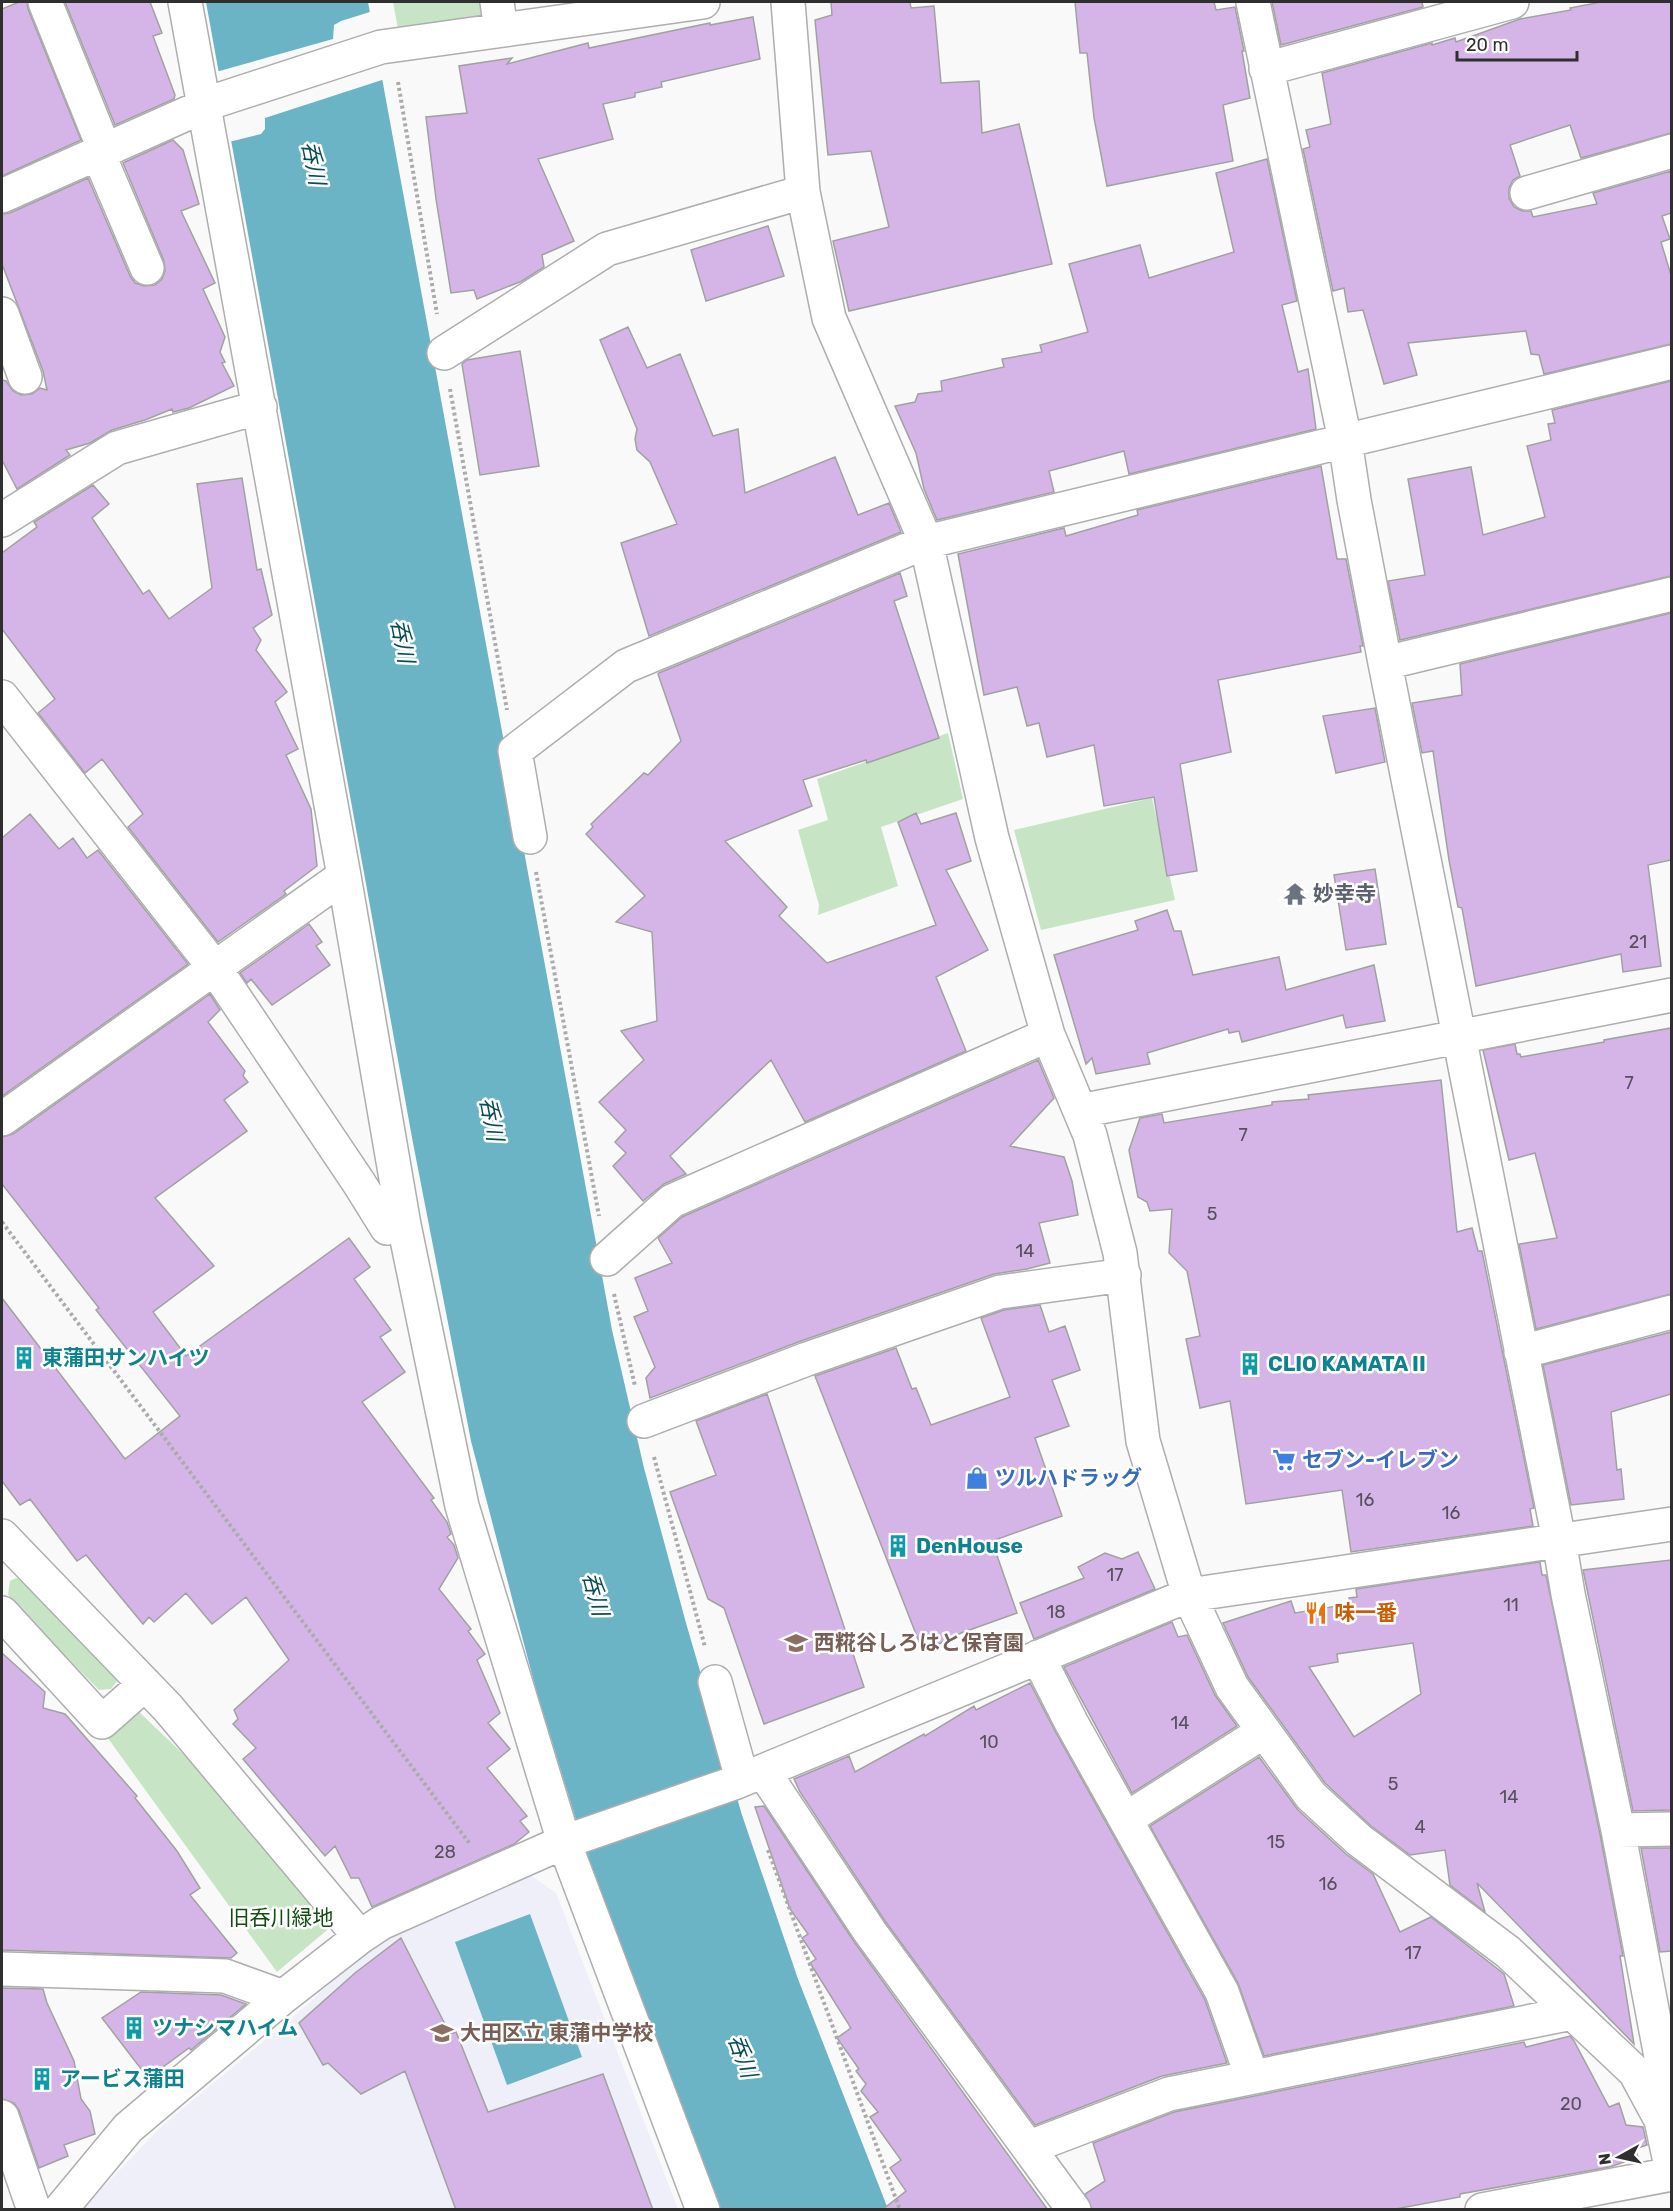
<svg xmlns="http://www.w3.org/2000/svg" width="1673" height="2211" viewBox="0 0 1673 2211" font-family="Rubik,'Noto Sans JP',sans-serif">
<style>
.built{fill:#eeeff8}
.green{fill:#c7e5c4}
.water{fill:#6ab4c5}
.pier{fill:#f9f9fa}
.building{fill:#d5b5e7;stroke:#a2a1a2;stroke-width:1.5;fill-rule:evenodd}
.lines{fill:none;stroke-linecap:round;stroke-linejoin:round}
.minor-casing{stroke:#aeaeb0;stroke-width:36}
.path{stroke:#ababab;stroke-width:4;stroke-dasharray:3 3;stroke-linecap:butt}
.minor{stroke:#fff;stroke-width:33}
.labels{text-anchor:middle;stroke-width:5;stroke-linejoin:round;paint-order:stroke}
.number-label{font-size:18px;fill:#58505d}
.worship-label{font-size:21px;font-weight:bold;fill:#5b616d;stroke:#fff;text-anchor:start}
.culture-label{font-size:21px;font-weight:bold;fill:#0d838f;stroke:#fff;text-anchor:start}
.shop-label{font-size:21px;font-weight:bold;fill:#366cbe;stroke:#fff;text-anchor:start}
.food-label{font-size:21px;font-weight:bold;fill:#c56008;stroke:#fff;text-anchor:start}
.education-label{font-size:21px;font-weight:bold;fill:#785e54;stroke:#fff;text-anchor:start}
.park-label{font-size:21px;fill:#144d10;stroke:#fff}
.water-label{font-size:22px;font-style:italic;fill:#094d5a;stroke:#fff}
</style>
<rect width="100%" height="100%" fill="#f9f9fa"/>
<path class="built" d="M529,1874l27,19 122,316 -597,1 80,-83 146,-122 73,-69z"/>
<path class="green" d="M393,2h91l2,14 -88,13z
M948,733l15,66 -82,28 17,59 -80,29 1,-10 -21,-75 30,-10 -11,-41z
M1152,798l23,102 -134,30 -27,-100z
M16,1578l6,1 96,101 -7,9 -12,1 -87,-88 -4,-8 2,-13z
M135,1708l86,82 111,136 -55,46 -170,-235z"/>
<path class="water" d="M206,2h162l244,1328 32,138 42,155 56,192 56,164 90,230h-172l-109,-288 -72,-235 -64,-245 -58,-298z
M530,1914l52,143 -75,28 -52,-143z"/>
<path class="pier" d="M373,11l12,68 -120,39v11l-4,5 -32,8 -13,-70 117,-33 1,-14 7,-4z"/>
<path class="building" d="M19,2h8l1,7 53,131 -79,36v-167z
M65,2h85l12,31 -9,3 22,59 -1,4 -59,26z
M831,2h79l1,6 23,-2 7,77 38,-2 3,52 37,-9 33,140 -203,47 -16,-70 56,-14 -18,-76 -43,4 -13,-135 17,-5z
M1075,2h139l2,8 19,-3 9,44h-2l8,47 -27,7 10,56 -126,25 -13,-68 -7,-65h-7z
M1272,2h150l1,5 -142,38z
M1601,2h70v131l-90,25 -11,-33 -60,20 10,31 -7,4 -4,8v10l5,9 8,4h9l2,6 64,-13 -4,-11 78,-22v42l-9,3 8,23 -9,3 10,33v69l-127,30 -5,-19 -8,-1 -5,-23 -118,12 9,32 -33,9 -21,-74 -15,2 -4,-24 -11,3 -30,-142 7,-2 -4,-17 25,-6 -9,-51 110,-30v2l23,-7 1,4 64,-23 51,-9 -1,-2z
M753,17l7,42 -99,23 1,5 -27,6v4l-32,7 10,35 -75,20 36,82 -32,14 2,12 -22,14 -45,18 -3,-9 -23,3 -15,-94 -10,-82 41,-4 -8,-47 53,-8 -5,6 81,-21 1,5 121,-25v2z
M173,140l10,10 16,54 -18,7 34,72 -12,6 22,48 -5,15 5,10 -3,1 12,23 -45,22 -16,4 -1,-3 -27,11 -33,10 -22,13 -24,7 4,5 -53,34 -15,-29v-80l4,1 7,10 8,4 11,-1 8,-6 7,2 -4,-19 -41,-107v-50l8,-1 78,-35 42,98 5,7 9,3 11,-1 7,-6 3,-8 -1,-10 -41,-98z
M1267,159l30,142 -15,4 16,67 10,-3 8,60 -187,45 -5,-23 -75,20 5,21 -117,28 -13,-31 -8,-36 -21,-47 20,-4 3,-8 24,-3 -1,-10 63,-14 -2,-8 40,-7 -2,-7 48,-13 -19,-68 71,-19 9,33 85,-26 -18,-79z
M768,226l16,50 -78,25 -15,-51z
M628,327l19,41 33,-14 33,82 25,-7 7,64 90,-36 23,58 31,-12 12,29 -252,104 -28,-93 56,-19 -27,-62 -13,-12 -2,-11 2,-10 -37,-89z
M520,351l19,115 -59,9 -18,-111 5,-4z
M1671,381v195l-271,64 -12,-59 37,-6 -17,-96 63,-12 12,68 62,-18 -18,-71 24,-6 -3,-16 7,-1 -3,-13z
M1321,466l16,93h9l17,87h-3l1,6 -143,28 13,72 -51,12 17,107 -30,5 -13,-79 -50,9 -10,-61 -47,12 -8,-34 -12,3 -10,-39 -33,8 -26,-141 106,-26 2,8 72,-21 -1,-5z
M242,478l15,92 4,-1 11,46 -19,13 8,12 -5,10 31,42 -12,10 23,47 -12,6 25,54 6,57 -33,25 2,3 -68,48 -90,-115 15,-13 -41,-55 -17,14 -47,-60 17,-14 -53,-70v-76l35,-26 -3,-5 59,-37 16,19 -17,14 51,76 6,-4 20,29 43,-31 -15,-104z
M900,573l7,23 -13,5 45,137 -72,25 -1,-3 -63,20 9,26 -87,35 62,66 -8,9 48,47 109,-38 -38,-103 18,-9 5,11 35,-11 15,48 -25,9 42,80 -52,27 30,74 -161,71 -34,-62 -101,96 16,18 -22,10 -21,17 -30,-35 13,-13 -11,-11 11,-12 -27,-28 45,-42 -23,-29 36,-10 -5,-89 -36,-10 29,-26 -59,-62 7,-7 -2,-3 53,-51 4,2 33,-34 -23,-67 1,-1z
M1671,613v247l-23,5 13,101 -38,6 -2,-18 -145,32 -14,-78 -4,-1 -9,-47 -16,-109 -11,2 -10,-50 50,-8 -2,-31z
M1375,708l10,54 -49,11 -13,-57z
M30,814l29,35 14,-11 14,20 11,-8 90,114 -186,132v-258z
M1375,869l11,75 -40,6 -12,-75z
M1167,910l7,21h7l12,44 86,-18 7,33 88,-25 11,56 -39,7 -3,-13 -101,27 -3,-11 -10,2 -1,-4 -81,24 3,11 -54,10 -4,-16 -6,6 -32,-109 84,-25 -3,-9z
M309,924l13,18 -6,4 14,19 -58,40 -21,-26 -4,4 -7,-10z
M210,994l10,16 -12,12 37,49 -2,5 5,6 -24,18 23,31 -92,67 59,68 -61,46 33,44 163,-118 21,29 -16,12 37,51 -11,7 25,35 -43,30 72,96 -3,2 16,22 4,12 -4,3 7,8 4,13 -19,31 32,40 -3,2 17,23 -8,6 23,53 -12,10 22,26 -23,19 40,48 -7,5 9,11 -15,12 -142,63 -13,-29h-8l-16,-32 -10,10 -82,-97 13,-11 -23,-24 5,-5 -4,-9 55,-50 -43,-63 -34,27 -26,-31 -32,29 -5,-5 -6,7 -57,-69 -9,6 -47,-62 -10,6 -18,-24v-183l123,161 55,-43 -84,-106 3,-2 -97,-124v-47l11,-3z
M1671,1028v266l-135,35 -17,-85 38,-6 -22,-85 -26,7 -26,-110 32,-6 2,10h3l1,3 83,-15v-2z
M1038,1060l16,38 -44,48 54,11 8,24 6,34 -39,8 11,40 -23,6 -33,5 -193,67 -151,57 -4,-20 9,-11 -21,-50 14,-6 -13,-33 37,-15 -14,-25 24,-21z
M1441,1080l16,152 15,-4 6,23h4l52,257 -4,1 3,17 -182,26 -9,-62 -96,14 -16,-103 -30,7 -14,-69 14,-3 -13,-65 -18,-18 3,-44 -22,2 -3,-9 -9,-5 -9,-47 11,-32 22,-4 2,9 108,-18v-3l37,-3 -1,-4z
M1040,1305l9,27 16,-6 15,44 -28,10 17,46 -34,12 27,78 -70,25 25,72 -56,20 -38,19 -108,-276 81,-28 16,41 4,-1 15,37 79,-28 -29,-79 23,-8z
M1671,1332v62l-60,18 6,58 4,-1 3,30 -53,6 -28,-140z
M767,1394l97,293 -100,37 -40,-116 -16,-9 -38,-107 46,-17 -20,-54z
M1138,1552l17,37 -121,50 -14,-36 64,-25 -6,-11 27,-14 17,6z
M1671,1560v250l-38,1 -50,-241z
M1540,1562l2,13h4l54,259 23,122h-3l14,88 -157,-161 8,29 -35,-27 -5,-35 -35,5 -39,-29 -46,-43 -77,-106 -25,-54 68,-22 4,12 55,-9 -1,-6 8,-1 -1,-8zM1413,1643l8,51 -67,43 -45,-70 29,-5 -1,-8z
M1172,1622l6,15 9,-2 28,60 22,31 -105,67 -68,-126z
M2,1653l43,39 -2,16 22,6 72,82 -2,2 42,53 23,37 -10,7 47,58 -6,5 -229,-8z
M1030,1683l25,48 150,269 22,63 -65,13 -127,49 -150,-204 -85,-129 -6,-13 55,-23 6,16 69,-38 1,2 49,-30 2,4z
M1259,1757l39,53 48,44 27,20 27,58 31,-15 73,57 10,32 -250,50 -26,-73 -88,-157z
M764,1806l91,137 193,267h-166l24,-19 -16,-23 11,-8 -31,-43 8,-5 -17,-21 5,-7 -10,-13 3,-2 -22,-31 14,-10 -41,-65 6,-4 -14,-21 6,-4 -18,-25 -35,-102z
M1641,1848h30v103l-11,1z
M401,1938l49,96 6,-2 32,80 115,-38 50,136h-197l-51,-139 -44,23 -33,-31 -5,2 -24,-42 56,-50z
M2,1988l41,1 4,14 27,58 7,38 9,12 5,23 -31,11 4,11 -29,12 -20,-58 -5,-7 -12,-4z
M141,1992l80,3 25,9 -55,46 -2,-2 -41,30 -46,-60z
M1570,2036l4,5 35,66 10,-4 7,22 17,2 4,18 -12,4 3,8 -28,10 -150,27v3l-70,13h-298l-7,-16 20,-13 -12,-38 81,-31 350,-70 2,5z"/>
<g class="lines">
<g class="minor-casing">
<path id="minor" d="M45,2l60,149
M185,2l159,874 60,349 58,281 102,336 139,368
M497,2l4,28
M788,2l15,190 26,126 97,224 66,296 56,197 42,100 30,118 23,188 46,154 43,92 79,109 48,44 149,112 127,120 26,48 11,51
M1253,2l92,438 9,60 31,163 174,877 9,54 50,236 44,232 -1,57
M1266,69l246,-67
M98,153l49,115
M1527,193l145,-42
M2,196l213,-95 166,-54 322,-45
M2,314l23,63
M444,353l163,-104 196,-57
M2,520l115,-72 143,-41
M1385,663l287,-69
M2,697l212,270 145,216 28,45 17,-3
M530,837l-15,-86 111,-85 300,-124 746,-180
M1080,1111c197,-38 394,-79 592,-116
M2,1119l342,-243
M607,1259l65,-58 376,-166
M1521,1352l151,-40
M644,1421l163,-62 193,-67 124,-17
M2,1536l166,172 192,229
M2,1613l100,109 43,-38
M1038,1657l33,65 151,270 30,85
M715,1682l27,97
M763,1771l107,161 204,278
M1126,1819l137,-87
M1618,1830l54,-1
M2,1969l223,7 58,21
M2,2117l32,93
M1030,2147l139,-53 403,-81
M60,2210l68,-82 155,-131 77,-60 21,-14 183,-81 170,-59 455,-188 483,-71
M1482,2210l190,-36"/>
</g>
<path class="path" d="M398,82l39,232
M450,389l57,321
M536,872l63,344
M2,1222l468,622
M614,1294l21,92
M654,1457l51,190
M768,1850l132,360"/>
<use href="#minor" class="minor"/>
</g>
<defs>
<g id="temple-bare" transform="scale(1.8)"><path d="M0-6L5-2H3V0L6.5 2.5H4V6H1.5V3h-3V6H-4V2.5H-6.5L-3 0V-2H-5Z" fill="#6b7280" stroke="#fff" stroke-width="2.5" paint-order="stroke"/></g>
<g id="building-bare" transform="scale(1.8)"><path d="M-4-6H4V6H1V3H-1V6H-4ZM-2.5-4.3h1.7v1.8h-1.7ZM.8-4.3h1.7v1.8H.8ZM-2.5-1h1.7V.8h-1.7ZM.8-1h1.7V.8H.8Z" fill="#0f9aa8" stroke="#fff" stroke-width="2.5" paint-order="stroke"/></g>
<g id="supermarket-bare" transform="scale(1.8)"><path d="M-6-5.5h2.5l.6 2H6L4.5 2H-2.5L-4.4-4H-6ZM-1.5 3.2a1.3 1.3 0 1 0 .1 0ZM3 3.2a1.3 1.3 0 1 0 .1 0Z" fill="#3f7fe0" stroke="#fff" stroke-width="2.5" paint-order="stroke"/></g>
<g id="shop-bare" transform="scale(1.8)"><path d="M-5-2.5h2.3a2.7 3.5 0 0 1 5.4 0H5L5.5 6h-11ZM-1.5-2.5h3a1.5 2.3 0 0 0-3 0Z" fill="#3f7fe0" stroke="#fff" stroke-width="2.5" paint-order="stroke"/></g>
<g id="restaurant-bare" transform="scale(1.8)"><path d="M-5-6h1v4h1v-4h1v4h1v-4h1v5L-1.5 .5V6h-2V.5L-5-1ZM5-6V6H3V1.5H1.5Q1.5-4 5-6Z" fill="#e8710a" stroke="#fff" stroke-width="2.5" paint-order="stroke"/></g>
<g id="school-bare" transform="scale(1.8)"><path d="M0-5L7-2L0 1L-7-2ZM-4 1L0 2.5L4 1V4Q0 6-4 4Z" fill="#8d6e63" stroke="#fff" stroke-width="2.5" paint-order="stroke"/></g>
</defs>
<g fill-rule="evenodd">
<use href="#temple-bare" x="1295" y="894"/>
<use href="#building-bare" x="24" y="1358"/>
<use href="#building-bare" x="1250" y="1364"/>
<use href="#supermarket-bare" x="1284" y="1460"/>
<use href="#shop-bare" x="977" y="1478"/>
<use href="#building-bare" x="898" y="1546"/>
<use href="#restaurant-bare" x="1316" y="1613"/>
<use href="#school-bare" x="796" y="1643"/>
<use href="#building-bare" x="134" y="2028"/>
<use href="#school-bare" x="442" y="2033"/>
<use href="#building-bare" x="42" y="2079"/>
</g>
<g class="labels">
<g class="number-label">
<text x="1638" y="948">21</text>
<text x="1629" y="1089">7</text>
<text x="1243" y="1141">7</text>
<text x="1212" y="1220">5</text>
<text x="1025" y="1257">14</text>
<text x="1365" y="1506">16</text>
<text x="1451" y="1519">16</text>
<text x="1115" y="1581">17</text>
<text x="1511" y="1611">11</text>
<text x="1056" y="1618">18</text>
<text x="1180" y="1729">14</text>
<text x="989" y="1748">10</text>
<text x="1393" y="1790">5</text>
<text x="1509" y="1803">14</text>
<text x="1420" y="1833">4</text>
<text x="1276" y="1848">15</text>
<text x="445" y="1858">28</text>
<text x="1328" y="1890">16</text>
<text x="1413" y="1959">17</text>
<text x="1571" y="2110">20</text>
</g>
<g class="worship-label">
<text x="1313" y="901">妙幸寺</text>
</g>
<g class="culture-label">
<text x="42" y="1365">東蒲田サンハイツ</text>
<text x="1268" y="1371">CLIO KAMATA II</text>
<text x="916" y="1553">DenHouse</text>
<text x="152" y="2035">ツナシマハイム</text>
<text x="60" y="2086">アービス蒲田</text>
</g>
<g class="shop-label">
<text x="1302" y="1467">セブン-イレブン</text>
<text x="995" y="1485">ツルハドラッグ</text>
</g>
<g class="food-label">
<text x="1334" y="1620">味一番</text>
</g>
<g class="education-label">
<text x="814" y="1650">西糀谷しろはと保育園</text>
<text x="460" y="2040">大田区立 東蒲中学校</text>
</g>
<g class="park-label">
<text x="281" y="1925">旧呑川緑地</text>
</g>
<g class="water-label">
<text transform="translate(314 163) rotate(79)" y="8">呑川</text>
<text transform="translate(403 641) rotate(79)" y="8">呑川</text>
<text transform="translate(492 1119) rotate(79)" y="8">呑川</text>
<text transform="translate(596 1594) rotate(75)" y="8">呑川</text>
<text transform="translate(743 2056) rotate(70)" y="8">呑川</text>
</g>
</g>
<rect width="1673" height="2211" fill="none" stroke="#2f2f2f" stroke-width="6"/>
<g transform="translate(1619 2157) rotate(262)" stroke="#ffffff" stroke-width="4.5" paint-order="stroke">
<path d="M0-4.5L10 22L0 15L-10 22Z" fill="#2f2f2f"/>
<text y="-9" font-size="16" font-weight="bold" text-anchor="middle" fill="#2f2f2f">N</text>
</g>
<path d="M1457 51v9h120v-9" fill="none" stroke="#2f2f2f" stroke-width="3"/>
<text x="1466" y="51" font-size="18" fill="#2f2f2f" stroke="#ffffff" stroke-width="4.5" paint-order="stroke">20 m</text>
</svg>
